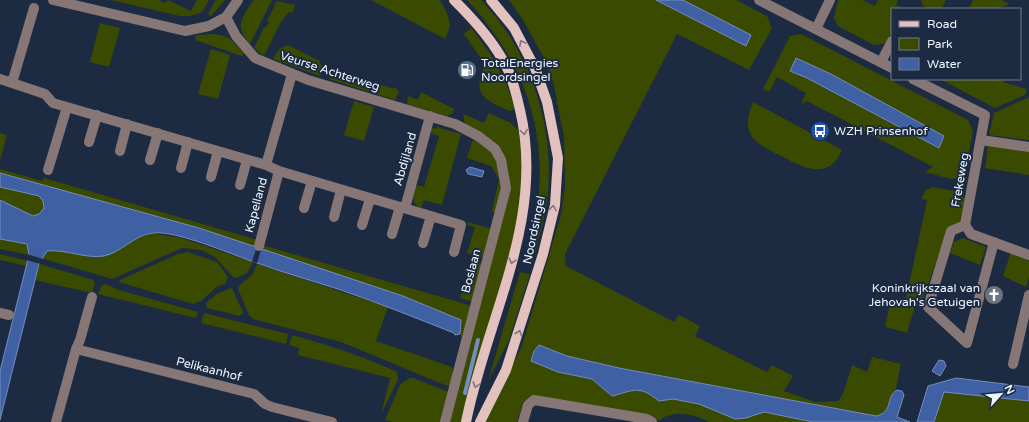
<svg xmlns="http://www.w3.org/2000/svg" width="1029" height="422" viewBox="0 0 1029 422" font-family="'Varela Round',sans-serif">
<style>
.green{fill:#3b4a01;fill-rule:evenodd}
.water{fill:#3f61a3;stroke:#748dbe}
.pier{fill:#1c2b41}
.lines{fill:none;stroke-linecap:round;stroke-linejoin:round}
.stream{stroke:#748dbe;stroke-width:4}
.minor{stroke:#867675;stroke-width:10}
.major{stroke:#e3c1bf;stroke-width:10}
.oneway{stroke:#807680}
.labels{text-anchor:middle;stroke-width:4;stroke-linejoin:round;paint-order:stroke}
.poi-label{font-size:12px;fill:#eef5fe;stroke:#1c2b41;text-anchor:start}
.street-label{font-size:12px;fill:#eef5fe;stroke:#1c2b41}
</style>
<rect width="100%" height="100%" fill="#1c2b41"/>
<path class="green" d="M111,0h48l5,3 4,-3 23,11 6,-11h12l-7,12 -12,4h-10z
M216,0h9l-14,16 -3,-2z
M255,0h17l-22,44c-10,-13 -13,-19 -3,-34 2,-4 4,-8 8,-10z
M371,0h69c8,15 14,23 5,39z
M467,0h14c49,51 73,123 67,193 -3,25 -10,48 -16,72l-8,-5c4,-16 10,-33 13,-50 12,-81 -15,-151 -70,-210z
M509,0h147l90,46 4,-11 -67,-35h53l31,16 5,12 -23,42 -72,-36 -112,220 1,12 108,56 5,-7 21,11 -5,10 72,36 5,-7 21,11 -9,15 31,11 23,-1 5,-7 9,-29 15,7 5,-15 29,7c-4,16 -6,48 -25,52l-257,-48 -52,-12 -28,-11 19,27 34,7 19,17c24,-6 28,-11 48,5l14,-2 26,5 36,15 11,-1 18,-6 49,10h-104c-14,-8 -37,-13 -50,-1l-9,-6 -115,-19 -12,6 -6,20h-32l37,-76 39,-131 4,-28 -1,-50 -11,-56 -10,-25 -20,-36z
M838,0h24l13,6 3,-6h20l-2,5 7,3 -11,1v22l-6,12 -12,2 -36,-19 -4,-8z
M921,0h25l-4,9h-13l-6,-3z
M973,0h29l7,4 -12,5h-28z
M277,1l18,4v1l-3,7 -3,-1 -8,10 -17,34 -10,-8 10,-21 2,1 3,-6 -2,-1z
M100,23l20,5 -11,39 -19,-5z
M471,28c19,23 35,49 43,78v3l-4,2c-27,-12 -38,-16 -25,-47l-21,-30z
M214,34c17,2 20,8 30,20l-2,2 -47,-16 1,-5z
M801,34l167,86 5,11 -9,46 -13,2 -26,-7 8,-5 -126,-66 -6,3 5,-11 -29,-16 -8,15 -6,-3 27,-53zM796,58l35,16 113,62 -5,12 -132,-70 -17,-7z
M288,45l32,16 2,10 -2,5 -47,-17 6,-10z
M211,49l19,6 -12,44 -20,-5z
M334,69l57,19h5l3,4 -4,8 -66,-21z
M940,79h63v3l24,7 -2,6 -30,13z
M421,92l33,17 -1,4 -6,3 -40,-12 1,-8 10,4z
M1029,97v43l-40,-5 5,-22z
M354,101l20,6 -10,34 -20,-6z
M753,102l89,48c-14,33 -41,16 -63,5 -9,-5 -22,-10 -28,-20 -6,-10 -2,-22 2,-33z
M489,113l22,10 6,6 4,7 3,38 -8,58 -54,190h-13l60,-231 -5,-32 -39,-34 -2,-11 21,9z
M437,127l24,7 -19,71 -18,-5 -3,8c-11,-5 -8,-14 -5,-23l8,2 15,-51 -8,-3 1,-5 4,1z
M0,133l7,2 -7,26z
M473,139l20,13 10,27 -7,34 -4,-1 7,-33 -8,-13 -24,-8z
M988,145l41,7v23l-44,-7z
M0,169l42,12 2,-3 214,62 -1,8 -58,-20 -199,-55z
M0,187l39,9 4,5 1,7 -5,6 -6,2 -33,-16z
M933,187l26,5 6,7 -3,22 -22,30 -20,56 -5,-1 -8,27 -21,-6 -1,-2 5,-20 8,-3 7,1 22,-102 -6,-3 5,-8z
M468,222l24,7 -7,29 -18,-5 8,-26 -8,-2z
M153,233l28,5 72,24 -6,11 -10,5 -4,-1 -18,-20 -14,-7 -19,-2 -70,31 -71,-21 6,-7 7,-1 36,7 26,-6 18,-12z
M963,238l23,9 -6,18 -30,-12 4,-11z
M0,239l27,5 2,11 -29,-6z
M262,245l210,61 -9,34 -3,-6 1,-14 -58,-24 -142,-47z
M188,252l29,10 11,15 -3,7 -7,2 -17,15 -8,3 -74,-22 1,-2 58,-26z
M1011,252l18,9v16l-3,10 -23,-11z
M0,254l28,7 -2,5 -26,-6z
M471,260l12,3 -10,39 -13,-4z
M40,264l53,16 2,4 -3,9 -57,-13z
M257,264l131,43 -12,34 76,26 1,7 -3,13 -109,-45 -88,-23 -4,-4 -11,-26 2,-4 12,-10z
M520,272l10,2 -21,66 -21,41z
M106,284l13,6 79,22 -2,6 -98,-24 4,-9z
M232,288l11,24 -3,4 -33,-8 -1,-5 12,-10z
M204,313l84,21 -2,10 -85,-21z
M292,335c36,10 71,21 105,37l1,8 -17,34 9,-36 -92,-23 1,-7 -10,-3z
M409,378h4l36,14 -8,30h-48l-8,-2 15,-35z
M944,392l85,9v21h-95z"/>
<path class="water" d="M656,0h27l68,35 -5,11z
M796,58l35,16 113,62 -5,12 -132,-70 -17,-7z
M470,167l14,4 -2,6 -14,-3 -2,-4z
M0,173l199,55 204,68 58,24 -1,14 -5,1 -1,-2c-38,-15 -75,-30 -113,-43 -28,-9 -56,-17 -84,-27 -24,-8 -81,-33 -104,-30 -19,2 -31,19 -49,23 -20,3 -38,-7 -57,-5l-8,13 -39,156v-49l29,-116 -2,-11 -27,-5v-39l33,16 6,-2 5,-6 -1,-7 -4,-5 -39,-9z
M539,345l28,11 52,12 257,48c18,-4 9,-19 21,-26l5,1 2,4 -7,22 13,5h-97l-49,-10 -18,6 -11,1 -36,-15 -26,-5 -14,2c-20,-16 -24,-11 -47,-5l-20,-17 -34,-7 -27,-11 3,-10z
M939,360l5,1 2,5 -6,10 -8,-5z
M956,378l73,9v14l-85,-9 -10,30h-17l11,-36z"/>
<path class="pier" d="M257,246l5,1 -5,16 -5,-1z
M27,254l16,5 -2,5 -15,-4z"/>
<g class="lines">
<path class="stream" d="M465,393l13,-53"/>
<path class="minor" d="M53,0l132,31 24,-5 17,-9 12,-17
M759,0l133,68
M226,17l10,19 19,22 53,22 147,44 23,12 17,13 6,11 5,28 -61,234
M816,29l14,-29
M881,62l11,-21
M0,79l45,15 8,9 213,62 13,6 182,54 -7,27
M913,79l72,36 -20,110 6,9 58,21
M12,83l22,-75
M981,140l48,7
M89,142l8,-27
M120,151l7,-27
M150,160l8,-27
M266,165l26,-91
M181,168l7,-26
M48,170l19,-63
M211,177l7,-26
M240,185l7,-25
M304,208l8,-27
M405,208l25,-92
M334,217l7,-27
M362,225l8,-26
M965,225l-14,6 -23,76 39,36 27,-101
M392,234l8,-27
M423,243l8,-27
M259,246l20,-75
M0,313l9,2
M76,349l4,-9 12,-43
M1013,364l16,-69
M56,422l20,-73 178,45 11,10 7,3 60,15
M523,422l5,-17 6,-5 113,19 5,3"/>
<path class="major" d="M454,0c21,21 42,44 55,72 5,12 8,25 11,38 26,109 -33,207 -54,312
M480,422l26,-52 37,-116 12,-49 3,-47 -11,-56 -12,-34 -21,-40 -23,-28"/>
</g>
<defs><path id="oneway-chevron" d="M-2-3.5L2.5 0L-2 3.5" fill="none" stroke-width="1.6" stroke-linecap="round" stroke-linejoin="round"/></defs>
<g class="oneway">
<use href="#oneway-chevron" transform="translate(522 43) rotate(-118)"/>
<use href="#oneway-chevron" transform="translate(524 132) rotate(82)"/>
<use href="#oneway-chevron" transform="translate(553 208) rotate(-79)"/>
<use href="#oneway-chevron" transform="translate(512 261) rotate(106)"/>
<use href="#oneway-chevron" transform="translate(519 333) rotate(-71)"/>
<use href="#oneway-chevron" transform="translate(476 385) rotate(106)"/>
</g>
<defs>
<g id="fuel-disc" transform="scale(1)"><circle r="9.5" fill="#5c6f8a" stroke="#1c2b41"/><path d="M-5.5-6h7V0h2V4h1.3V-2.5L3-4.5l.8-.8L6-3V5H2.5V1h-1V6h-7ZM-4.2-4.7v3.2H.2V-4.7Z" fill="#fff"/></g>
<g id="bus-disc" transform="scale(1)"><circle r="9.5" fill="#1a4fb4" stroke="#1c2b41"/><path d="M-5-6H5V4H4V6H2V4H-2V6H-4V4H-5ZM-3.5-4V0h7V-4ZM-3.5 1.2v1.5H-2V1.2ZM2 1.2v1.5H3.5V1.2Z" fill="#fff"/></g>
<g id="church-disc" transform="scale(1)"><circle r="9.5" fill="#6b7280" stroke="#1c2b41"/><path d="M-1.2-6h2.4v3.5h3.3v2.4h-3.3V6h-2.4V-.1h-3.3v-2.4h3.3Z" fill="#fff"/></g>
</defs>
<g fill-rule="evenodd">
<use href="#fuel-disc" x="467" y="70"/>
<use href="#bus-disc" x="820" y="131"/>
<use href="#church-disc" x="994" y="295"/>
</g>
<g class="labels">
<g class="poi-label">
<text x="481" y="67">TotalEnergies<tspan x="481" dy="14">Noordsingel</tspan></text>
<text x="834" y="135">WZH Prinsenhof</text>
<text x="980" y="292" text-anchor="end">Koninkrijkszaal van<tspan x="980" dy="14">Jehovah's Getuigen</tspan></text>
</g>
<g class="street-label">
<text transform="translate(330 71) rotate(18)" y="4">Veurse Achterweg</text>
<text transform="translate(405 159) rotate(-74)" y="4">Abdijland</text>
<text transform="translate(960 180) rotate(-80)" y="4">Frekeweg</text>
<text transform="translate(256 205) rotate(-75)" y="4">Kapelland</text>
<text transform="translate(534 230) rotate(-78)" y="4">Noordsingel</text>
<text transform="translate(471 271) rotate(-75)" y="4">Boslaan</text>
<text transform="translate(209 369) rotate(14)" y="4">Pelikaanhof</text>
</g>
</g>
<rect x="891" y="8" width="130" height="72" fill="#1c2b41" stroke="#707c8d"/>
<rect x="899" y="21" width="20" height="6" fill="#e3c1bf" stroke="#707c8d"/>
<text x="927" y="28" font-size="12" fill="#eef5fe">Road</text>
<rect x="899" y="38" width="20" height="12" fill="#3b4a01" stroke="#707c8d"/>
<text x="927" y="48" font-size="12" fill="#eef5fe">Park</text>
<rect x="899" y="58" width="20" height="12" fill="#3f61a3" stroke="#707c8d"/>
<text x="927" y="68" font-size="12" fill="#eef5fe">Water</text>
<g transform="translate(1001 394) rotate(63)" stroke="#1c2b41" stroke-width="3" paint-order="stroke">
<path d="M0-3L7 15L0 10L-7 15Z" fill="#eef5fe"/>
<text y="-6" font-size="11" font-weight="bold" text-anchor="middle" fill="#eef5fe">N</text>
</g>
</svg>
